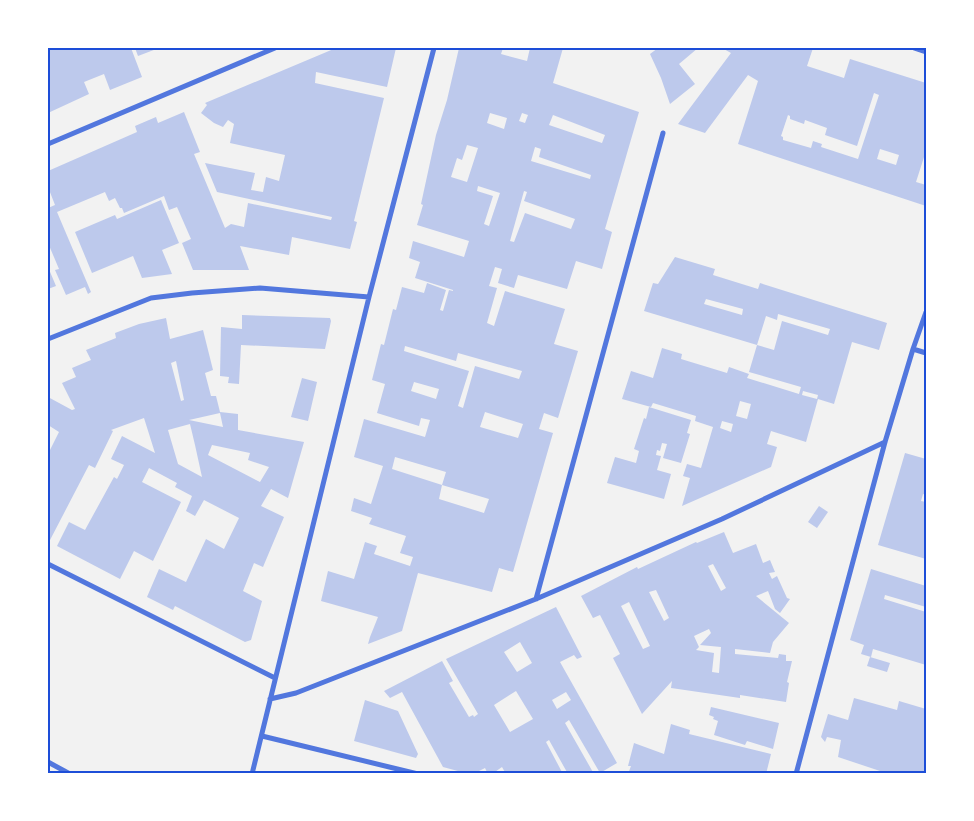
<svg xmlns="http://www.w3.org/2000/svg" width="974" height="821" viewBox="0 0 974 821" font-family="Quicksand,sans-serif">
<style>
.building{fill:#bdc9ec;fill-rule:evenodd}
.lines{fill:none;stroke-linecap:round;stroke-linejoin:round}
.minor{stroke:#5277de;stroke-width:5}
.neatline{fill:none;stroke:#1d4ed8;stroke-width:2}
</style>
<rect width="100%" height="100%" fill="#f2f2f2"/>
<path class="building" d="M48,48h83l11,29 -32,13 -6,-16 -20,8 5,12 -41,19z
M135,48h24l-21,8z
M336,48h60l-9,39 -71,-15 -1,11 69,15 -30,123 3,1 -7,27 -58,-12 -3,18 -49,-9 9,24h-56l-11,-27 9,-4 -14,-32 -8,3 -5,-14 -40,17 -2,-5h-2l-5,-10 -6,3 -4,-9 -48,20 34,80 -3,2 -3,-7 -19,8 -11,-25 4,-1 -11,-26v-35l7,-3 -7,-18v-16l89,-39 -2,-6 21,-9 2,6 26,-11 16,40 -6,2 31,74 6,-4 13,3 4,-24 83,17 1,-3 -115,-25 -12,-29 50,10 -4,17 12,2 3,-15 13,4 6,-26 -55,-12 4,-19 -6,-4 -5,7 -9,-4 -13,-10 6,-8 -2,-2z
M459,48h44l-2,6 26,7 3,-13h33l-10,35 86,29 -34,117 7,3 -10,37 -26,-8 -9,28 -49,-14 -4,13 -16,-5 4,-14 -7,-2 -6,19 8,2 -10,35 7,3 11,-35 60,18 -11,35 24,7 -20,67 -14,-5 -5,16 14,4 -40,139 -14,-4 -7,24 -74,-19 -16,58 -34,13 2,-7 8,-20 -57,-16 7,-30 26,8 11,-37 12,4 -3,8 36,12 3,-9 -13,-4 6,-17 -37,-12 3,-6 -21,-7 3,-13 17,6 12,-38 -29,-9 10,-38 61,18 5,-17 -9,-2 -2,8 -42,-13 8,-29 -13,-4 9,-36 3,1 9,-36 3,1 6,-23 22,6 3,-10 19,7 -6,20 3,1 6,-21 4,1v-1l-38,-12 5,-16 -11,-4 4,-17 51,16 5,-16 -52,-16 6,-20 -2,-1 15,-69 11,-35zM490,113l17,5 -3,11 -17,-6zM522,113l6,2 -3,8 -6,-2zM553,115l52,20 -3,8 -53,-18zM467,145l11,3 -11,34 -16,-5 6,-19 5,2zM535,147l6,2 -2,8 52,18 -1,4 -59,-18zM478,186l22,7 -11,33 -5,-2 9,-28 -16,-5zM524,191l3,1 -3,9 51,18 -4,10 -46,-16 -11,29 -4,-1zM405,346l51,15 2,-8 64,18 -3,8 -44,-13 -12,42 -5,-2 11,-35 -65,-20zM414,382l25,7 -3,10 -25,-8zM485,412l38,12 -5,14 -38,-11zM395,457l51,15 -4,13 47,14 -5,14 -45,-14 3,-14 -50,-16z
M658,48h40l-19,16 16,20 -25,20 -9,-26 -11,-24z
M722,48h91l-6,18 37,12 6,-19 76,24v71h-1l-9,28 10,3v21l-188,-62 20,-63 -10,-6 -43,58 -27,-9 53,-71zM874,93l5,2 -21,64 -37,-12 1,-3 -9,-3 -2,7 -28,-8v-3l-2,-1 7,-21 2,1v3l14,5 1,-4 22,8 -2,7 32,11zM880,149l19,6 -3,10 -19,-6z
M161,200l18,43 -17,7 10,24 -30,4 -9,-22 -41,17 -17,-41 40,-17 2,4z
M675,257l40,12 -2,6 45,14 2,-6 127,40 -8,27 -27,-8 -18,62 -16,-5 -12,43 -35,-11 -4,13 10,3 -6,20 -89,39 8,-28 -7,-2 4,-12 14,4 12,-41 -18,-6 1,-5 -43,-13 -2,4 -29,-8 9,-28 22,7 9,-30 20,6 -1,5 46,14 2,-6 20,7 -2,4 52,16 2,-7 -52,-15 8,-27 17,5 8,-29 46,14 2,-6 -52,-15 -1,6 -11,-4 -9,29 -113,-34 9,-28 5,1zM706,299l37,10 -1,6 -38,-11zM803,391l15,4 -1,4 -15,-4zM740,401l11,3 -4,15 -11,-3zM722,421l11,3 -2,8 -11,-4z
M48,267l8,19 -8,3z
M242,315l88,3 1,3 -6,28 -84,-4 -2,39 -11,-1 1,-6 -9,-1 1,-49 21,2z
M166,318l4,21 33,-9 10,40 -8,3 6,23h5l4,16 18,2v16l66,12 -16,56 -17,-9 -10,17 23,11 -21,50 -9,-4 -11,28 19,10 -11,39 -6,2 -70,-36 -2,4 -26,-13 12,-28 27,13 20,-43 18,10 15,-31 -35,-18 -9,16 -9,-5 6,-15 -17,-9 2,-4 -28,-15 -7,14 39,20 -28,59 -19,-10 -14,28 -63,-33 12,-24 16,8 29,-53 3,2 7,-14 -13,-6 11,-23 33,17 -11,-35 -33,12 2,1 -18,37 -6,-3 -40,77h-1v-88l11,-22 -11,-7v-28l24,13 3,-1 -13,-26 14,-6 -4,-9 19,-8 -5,-10 30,-12 -1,-5 24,-9zM176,361l8,39 -3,1 -10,-38zM220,413l3,14 -34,-7zM190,424l5,21 7,32 -24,-13 -10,-34zM212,445l38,8 -2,7 21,7 -9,15 -52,-27z
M302,378l15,4 -9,39 -17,-4z
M649,407l42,13 -4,13 3,1 -9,29 -18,-5 4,-14 -5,-1 -2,8 -3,-1 -1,5 5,1 -4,14 14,4 -7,25 -57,-16 8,-26 21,6 3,-12 -5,-2 10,-31 2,1z
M905,453l21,6v36l-3,-1 -2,7 5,1v57l-48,-14z
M819,506l9,6 -11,16 -9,-6z
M724,532l9,21 23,-9 7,19 7,-3 5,12 -6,1 3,6 5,-3 10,22 3,1 -10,14 -5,-4 -7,-18 -12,5 33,27 -16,19 -3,11 -35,-4v5l43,4 1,-4 7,1v6h6l-5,21 2,1 -3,19 -46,-7v3l-69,-10 1,-7 -30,33 -29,-56 7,-4 -20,-39 -7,3 -12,-22 56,-29 1,2 58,-27 1,1zM713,564l13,24 -5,3 -13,-25zM656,590l13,28 -5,3 -15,-29zM629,602l21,44 -7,3 -22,-43zM709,629l2,4 -11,12 21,2 -2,26 -7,-1 2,-19 -18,-3 3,-3 -5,-11z
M871,569l55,17v21l-41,-12 -1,4 42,13v53l-53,-16 -2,8 -10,-3 3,-9 -14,-5z
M556,607l26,50 -5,2 -3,-4 -14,7 57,101 -17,10 -31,-53 -4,3 29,51h-26l-19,-34 -3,2 17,32h-57l-4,-7 -10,7h-4l-3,-6 -12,6h-4l-26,-7 -41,-75 -12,6 -6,-7 58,-30 11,20 -4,2 20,34 4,-2 1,2 4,-3 -32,-55zM520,642l12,21 -15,9 -13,-20zM516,691l17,28 -23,13 -16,-27zM566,692l5,8 -14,9 -5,-9z
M870,657l20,6 -3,9 -20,-6z
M854,698l43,12 2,-9 27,8v65h-37l-51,-17 3,-17 -14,-3 -2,5 -4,-5 7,-23 20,6z
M365,700l33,11 20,43 -2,4 -62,-17z
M711,707l68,16 -6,26 -26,-8 -2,4 -31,-10 4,-14 -5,-2 1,-2 -5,-2z
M671,724l19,6 -1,4 82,20 -5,20h-138l3,-8h-3l6,-23 30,11z"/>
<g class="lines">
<path class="minor" d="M914,48l12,4
M48,144l227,-96
M48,339l103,-41 41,-5 68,-5 109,9
M913,349l13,4
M48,564l227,114
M536,599l127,-466
M270,699l26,-6 240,-94 186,-80 163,-77
M262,736l156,38
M48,762l22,12
M252,774l117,-477 65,-249
M796,774l89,-332 28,-93 13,-37"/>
</g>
<rect width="974" height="821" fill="none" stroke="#ffffff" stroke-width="98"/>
<rect x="49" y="49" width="876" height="723" class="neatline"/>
</svg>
